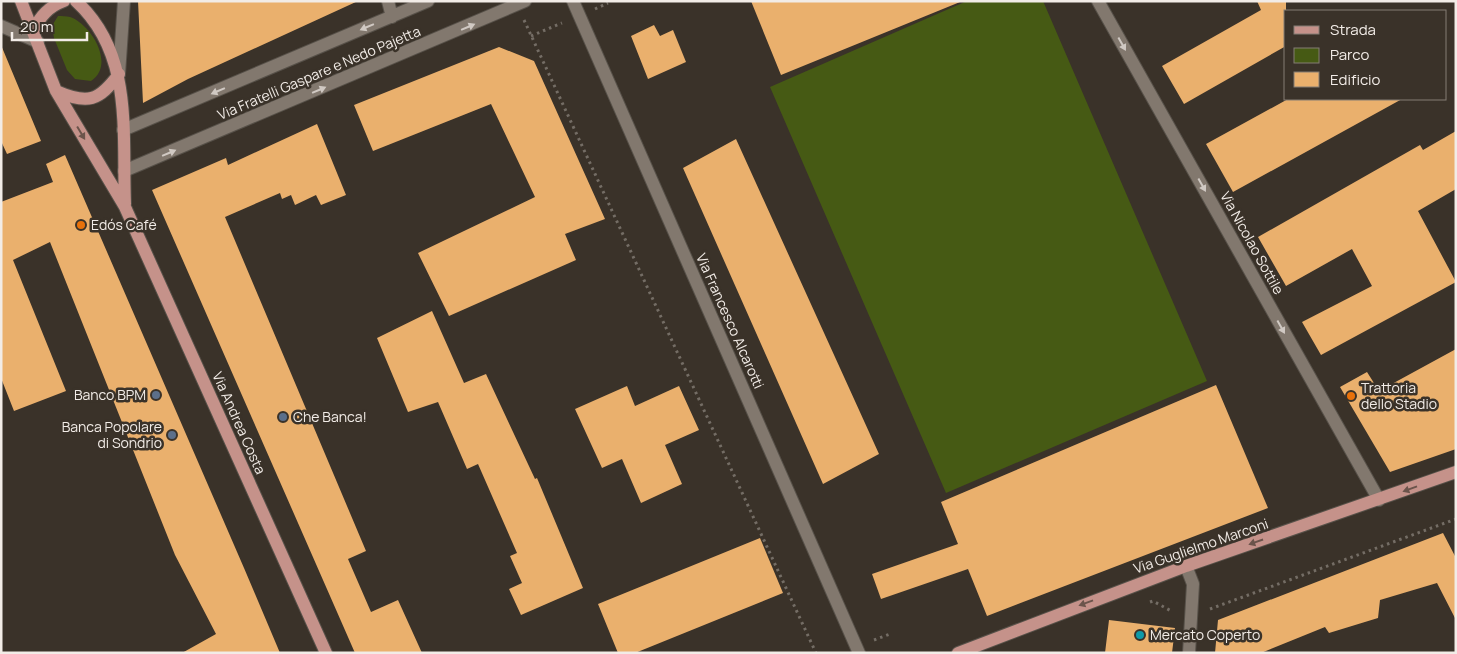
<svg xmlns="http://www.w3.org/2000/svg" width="1457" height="654" viewBox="0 0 1457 654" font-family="Manrope,sans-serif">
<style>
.green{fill:#465a14}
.building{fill:#eab06d}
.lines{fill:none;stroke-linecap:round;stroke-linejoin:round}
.minor-casing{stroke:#575149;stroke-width:14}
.major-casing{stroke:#575149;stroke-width:14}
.path{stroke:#746d65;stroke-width:3;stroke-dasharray:2.5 4;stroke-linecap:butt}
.minor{stroke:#82786e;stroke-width:12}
.major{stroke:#c5928a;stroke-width:12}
.oneway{fill:#d0c9c3}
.oneway2{fill:#6b544b}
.food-dot{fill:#e8710a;stroke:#3a3229;stroke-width:2}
.service-dot{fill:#5c6f8a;stroke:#3a3229;stroke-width:2}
.culture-dot{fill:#0f9aa8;stroke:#3a3229;stroke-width:2}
.labels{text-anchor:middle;stroke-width:5;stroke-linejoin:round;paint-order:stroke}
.street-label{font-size:14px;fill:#f2ece7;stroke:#3a3229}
.poi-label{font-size:14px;fill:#f2ece7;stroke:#3a3229;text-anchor:start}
</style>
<rect width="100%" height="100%" fill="#3a3229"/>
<path class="green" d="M967,1h76l164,380 -261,112 -176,-406z
M58,16c4,0 8,0 12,1 21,7 46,48 21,64l-16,-2 -8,-9 -13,-32 -2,-12z"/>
<path class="building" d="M138,1h220l-170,78 -45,24z
M751,1h209v1l-179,73z
M1257,1h29v45l-102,58 -22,-38 99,-56z
M654,25l6,11 13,-6 13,32 -38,17 -17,-43z
M1,45l40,96 -34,13 -6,-13z
M499,47l35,14 71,158 -40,15 11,26 -127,56 -31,-63 117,-56 -44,-93 -118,47 -19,-46z
M1288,99h114l-169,93 -27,-48z
M317,124l29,71 -25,10 -5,-10 -21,10 -4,-10 -9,4 -2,-6 -55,24 141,334 -18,8 23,53 27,-12 24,53h-67l-203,-463 74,-32 2,7z
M1456,131v58l-38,22 38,71 -135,73 -19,-33 70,-36 -20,-37 -66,37 -28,-49 162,-92 3,5z
M736,139l143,315 -56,30 -140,-316z
M65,155l179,413 36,85h-98l34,-19 -41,-79 -125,-313 -37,18 53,131 -52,20 -13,-33v-176l52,-20 -7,-18z
M432,311l32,72 22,-9 49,105 2,-1 46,110 -62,27 -12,-26 13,-6 -12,-27 7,-3 -39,-89 -11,5 -29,-67 -30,10 -31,-74z
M1456,349v100l-66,23 -50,-85 27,-15 12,19z
M1216,385l52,123 -281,108 -19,-47 -87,30 -9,-25 86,-30 -17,-42z
M627,386l8,20 44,-20 20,44 -34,15 17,39 -41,19 -19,-44 -20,9 -27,-59z
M1443,533l13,25v62l-19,-37 -57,17 -2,18 -49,15 -4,-6 -64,26h-46l3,-33z
M760,538l23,55 -148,60h-17l-20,-49z
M1109,620l66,8 -3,25h-67z"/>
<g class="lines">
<g class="minor-casing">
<path id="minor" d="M388,1l4,16
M573,1l286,652
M1098,1l281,499
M1,26l37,16
M119,74l5,-73
M123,130l305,-129
M124,171l401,-170
M1186,566l7,18 -4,69"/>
</g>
<g class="major-casing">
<path id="major" d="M21,1l35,90 69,116 201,446
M76,1c58,53 46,132 49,203
M33,30c8,-14 15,-23 31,-29
M56,91c32,14 43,10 63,-17
M958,653l228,-87 270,-94"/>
</g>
<path class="path" d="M595,9l13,-6
M524,20l292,633
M531,36l31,-13
M1150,602l3,-1 20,11
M1210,609l246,-90
M874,640l16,-6"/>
<use href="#minor" class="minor"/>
<use href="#major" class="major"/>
</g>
<defs><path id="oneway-solid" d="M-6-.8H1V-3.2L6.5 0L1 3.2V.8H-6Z" transform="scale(1.25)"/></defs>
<g class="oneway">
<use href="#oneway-solid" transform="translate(367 27) rotate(157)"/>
<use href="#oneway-solid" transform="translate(468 27) rotate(-23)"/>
<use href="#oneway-solid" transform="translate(1122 44) rotate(61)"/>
<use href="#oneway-solid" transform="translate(319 90) rotate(-23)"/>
<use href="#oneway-solid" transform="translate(218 91) rotate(157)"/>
<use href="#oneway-solid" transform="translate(169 153) rotate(-23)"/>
<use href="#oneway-solid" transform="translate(1202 185) rotate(61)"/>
<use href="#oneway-solid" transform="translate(1281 327) rotate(61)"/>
</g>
<g class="oneway2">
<use href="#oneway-solid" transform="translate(81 133) rotate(59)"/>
<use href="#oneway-solid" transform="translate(1410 489) rotate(160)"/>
<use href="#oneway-solid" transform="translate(1256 542) rotate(161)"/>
<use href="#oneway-solid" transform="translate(1086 603) rotate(160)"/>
</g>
<g class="food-dot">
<circle cx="81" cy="225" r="5"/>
<circle cx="1351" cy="396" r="5"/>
</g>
<g class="service-dot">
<circle cx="156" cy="395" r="5"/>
<circle cx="283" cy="417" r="5"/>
<circle cx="172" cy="435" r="5"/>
</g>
<circle class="culture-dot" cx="1140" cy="635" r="5"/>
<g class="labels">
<g class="street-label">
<text transform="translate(319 73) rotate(-23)" y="5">Via Fratelli Gaspare e Nedo Pajetta</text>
<text transform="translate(1252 243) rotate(61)" y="5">Via Nicolao Sottile</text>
<text transform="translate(730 321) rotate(66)" y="5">Via Francesco Alcarotti</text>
<text transform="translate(239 423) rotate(66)" y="5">Via Andrea Costa</text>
<text transform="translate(1201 546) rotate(-19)" y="5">Via Guglielmo Marconi</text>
</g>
<g class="poi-label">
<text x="91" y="230">Edós Café</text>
<text x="1361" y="393">Trattoria<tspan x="1361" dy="16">dello Stadio</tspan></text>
<text x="146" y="400" text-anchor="end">Banco BPM</text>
<text x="293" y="422">Che Banca!</text>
<text x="162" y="432" text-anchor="end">Banca Popolare<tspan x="162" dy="16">di Sondrio</tspan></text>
<text x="1150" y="640">Mercato Coperto</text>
</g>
</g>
<rect width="1457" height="654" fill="none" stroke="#f2ece7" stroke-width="5"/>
<rect x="1284" y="10" width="162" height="90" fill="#3a3229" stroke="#847c75"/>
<rect x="1294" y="26" width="25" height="8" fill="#c5928a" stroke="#847c75"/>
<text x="1330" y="35" font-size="15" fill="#f2ece7">Strada</text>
<rect x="1294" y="48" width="25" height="15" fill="#465a14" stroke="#847c75"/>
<text x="1330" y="60" font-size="15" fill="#f2ece7">Parco</text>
<rect x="1294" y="72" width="25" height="15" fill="#eab06d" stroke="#847c75"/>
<text x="1330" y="85" font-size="15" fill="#f2ece7">Edificio</text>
<path d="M12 32v8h75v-8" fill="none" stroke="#f2ece7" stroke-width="2.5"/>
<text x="20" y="32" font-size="15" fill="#f2ece7" stroke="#3a3229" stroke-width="4" paint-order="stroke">20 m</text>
</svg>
